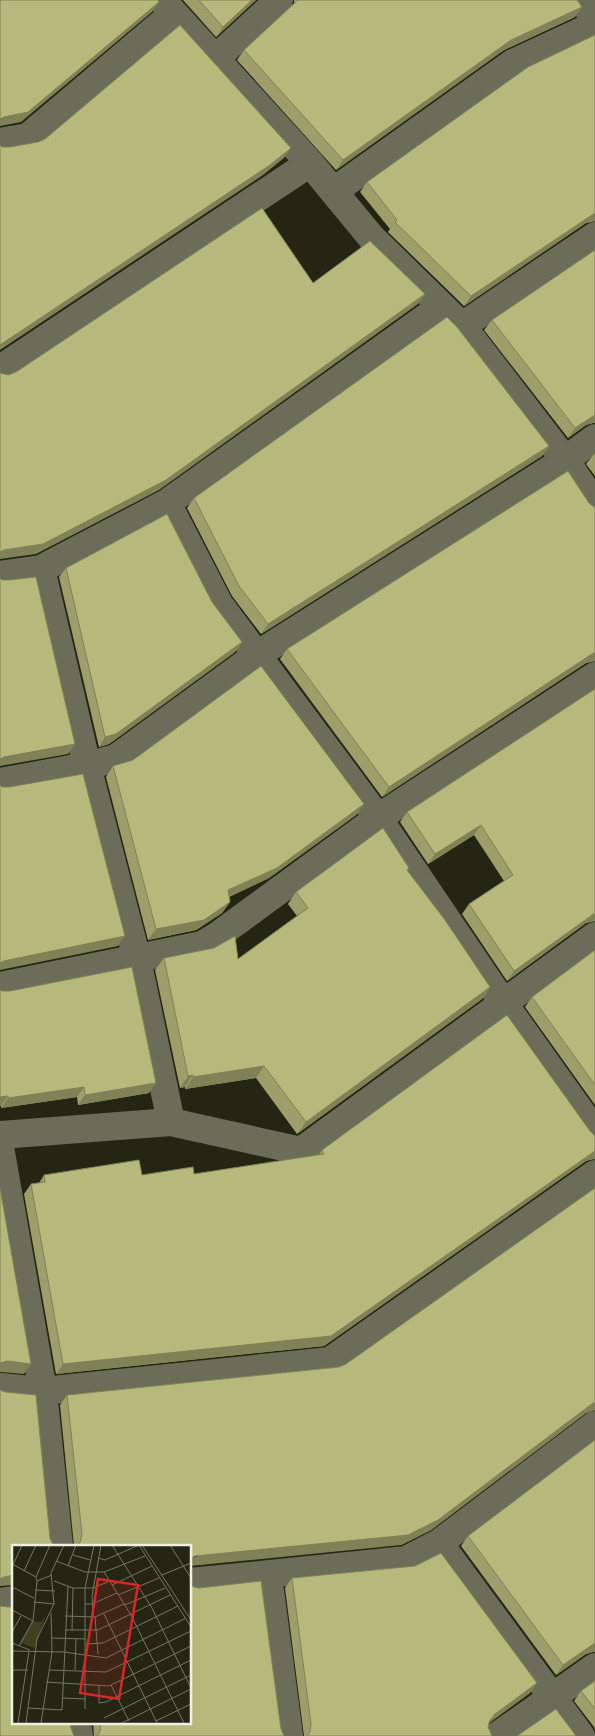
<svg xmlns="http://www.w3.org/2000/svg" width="595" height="1736" viewBox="0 0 595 1736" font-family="Raleway,sans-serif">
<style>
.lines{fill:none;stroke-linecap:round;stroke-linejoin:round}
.street{stroke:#6c6d59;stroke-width:28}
.wall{fill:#9d9e6a}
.shaded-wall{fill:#808156}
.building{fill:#b7b87b;stroke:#808156}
.inset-road{fill:none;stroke:#767667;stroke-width:1}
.view{fill:#d62828;fill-opacity:0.15;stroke:#d62828;stroke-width:2.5}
.inset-edge{fill:none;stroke:#eff0e4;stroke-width:2.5}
</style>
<rect width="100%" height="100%" fill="#252513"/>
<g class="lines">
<path class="street" d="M162,0l148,163 61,74 91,89 103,134 30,44
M581,0l14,17
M215,59l64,-59
M0,142l28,-5 145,-123
M334,191l179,-128 82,-38
M462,326l133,-90
M0,369l310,-206
M167,503l52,101 159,214 126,186 91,128
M41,569l46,197 50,193 34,163
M0,575l41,-6 126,-66 274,-196
M0,782l87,-16 29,-8 141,-103 308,-195 30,-22
M0,986l202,-41 15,-9 161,-118 217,-142
M0,1135l171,-13 130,29 294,-215
M0,1147l43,244 16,155
M0,1387l43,4 287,-30 265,-187
M439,1543l142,193
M268,1575l21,161
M190,1582l216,-22 33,-17 156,-118
M0,1602l14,-2
M77,1722l2,14
M497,1736l98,-69"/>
</g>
<path class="wall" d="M183,0h73l-40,37z
M294,0h283l-2,17 -71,33 -168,120 -99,-110 7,-10 50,-46z
M595,35v186l-9,2 -122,83 -76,-74 2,-3 -30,-37 7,-10z
M595,250v173h-2l-7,2 -18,13 -84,-108 8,-10z
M549,446l-7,10 -281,178 -29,-38 -45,-88 7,-10z
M595,453v23l-9,-12z
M568,471l27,190 -9,2 -204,134 -102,-138 7,-10z
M66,568l146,34 30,40 -7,10 -126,92 -10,3 -40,-170z
M595,689v232l-9,2 -79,58 -45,-67 7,-10 35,-23 -30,-46 -46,29 -28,-42 7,-10z
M113,766l251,38 -8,11 -87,63 -40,19 1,5 -8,11 -26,17 -48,10 -42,-163z
M409,868l-2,3 83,116 -8,12 -185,135 -41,-56 -71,11v-2l-5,1 -25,-118 9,-12 74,1 59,-43 -9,-12 8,-12z
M595,950v155l-70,-98 7,-10z
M0,990l149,103 -71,12 -1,-8 -76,11z
M590,1131l4,27 -8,3 -262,185 -268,28 -32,-180 7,-10 8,-1 5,-8h98l52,-1 125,-19 3,-5z
M595,1188v222l-9,3 -155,117 -30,15 -327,1 -14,-141 7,-10 272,-28 7,-3z
M468,1536l125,116 -7,2 -30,21 -95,-129z
M292,1578l238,115 -41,29 -1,5 4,9h-188l-19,-148z
M595,1681v49l-1,-3 -20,-26 7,-10z
M93,1722h97l91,7 3,7h-190z"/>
<path class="shaded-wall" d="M252,0h4l-40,37 7,-10z
M159,2l-7,10 -131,110 -21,4v-7z
M582,7l-7,10 -71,33 -168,120 7,-10 168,-120z
M291,148l-7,10 -21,17 -263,175v-5z
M593,213h2v8l-9,2 -122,83 7,-10z
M425,294l-7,10 -259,186 -123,64 -36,5v-7z
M593,415h2v8h-2l-7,2 -18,13 7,-10z
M549,446l-7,10 -281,178 7,-10z
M242,642l-7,10 -126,92 -10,3 6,-10z
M595,652v9l-9,2 -204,134 7,-10z
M75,744l-7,10 -68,12v-7l4,-2z
M364,804l-8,11 -87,63 -48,22 7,-10z
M481,825l-7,10 -46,29 7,-10z
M230,902l-8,11 -26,17 -48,10 8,-11z
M593,913h2v8l-9,2 -79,58 7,-10z
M125,936l-7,10 -118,24v-7l4,-2z
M490,987l-8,12 -185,135 9,-12z
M264,1066l-8,12 -71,11 8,-12z
M193,1075l-8,12 -5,1 8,-12z
M156,1083l-7,10 -71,12 7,-10z
M84,1087l-7,10 -76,11 7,-10z
M8,1096l-7,10h-1v-9z
M595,1151v8l-9,2 -262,185 -268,28 7,-10z
M8,1361l23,3 -7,10 -24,-2v-9z
M595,1402v8l-9,3 -155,117 -30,15 -211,21v-7z
M14,1575v10l-14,1v-7l4,-2z
M595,1643v9h-2l-7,2 -30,21 7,-10z
M537,1683l-7,10 -42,31 -5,6 12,-16z"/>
<path class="building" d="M0,0h158l1,2 -131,110 -24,5 -4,2z
M199,0h53l-29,27z
M298,0h279l5,7 -71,33 -168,120 -99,-110z
M180,25l111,123 -21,17 -270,180v-200l2,2h8l28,-5 7,-3z
M595,35v178l-124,83 -76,-74 2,-2 -30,-38 161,-115z
M262,208l51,75 57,-42 55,53 -259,186 -123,64 -39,6 -4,2v-179l8,2 8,-3z
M595,250v165l-20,13 -83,-108z
M447,317l10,10 92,119 -281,178 -29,-38 -45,-88z
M568,471l21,32 6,5v144l-206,135 -102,-138z
M167,514l45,88 30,40 -126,92 -11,3 -39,-169z
M36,577l39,167 -71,13 -4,2v-181l2,2h7z
M261,666l103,138 -87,64 -49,22 2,12 -26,18 -48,9 -43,-163 20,-6z
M595,689v224l-81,58 -45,-67 44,-29 -32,-50 -46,29 -28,-42z
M83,774l42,162 -121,25 -4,2v-178l2,2h7z
M383,828l26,40 -2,2 38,50 45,67 -184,135 -42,-56 -71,11v-2l-5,1 -24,-118 50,-10 21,-12 3,23 70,-51 -12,-16z
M595,950v135l-63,-88z
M132,967l24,116 -71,12 -1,-8 -76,11v-2l-8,1v-107l2,1h8z
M507,1015l83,116 5,5v15l-264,185 -268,28 -32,-180 14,-2 -1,-7 95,-15 3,15 51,-8 1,7 130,-20 -2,-4z
M0,1188l31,176 -23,-3 -8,2z
M595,1188v214l-2,1 -155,117 -30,15 -213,21 -5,3v-13h-113l3,-3 2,-9 -15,-139 272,-28 7,-3z
M0,1390l5,2 31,3 14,143 3,7 2,1h-41v29l-10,2 -4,2z
M595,1440v203l-32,22 -95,-129z
M441,1553l96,130 -42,31 -5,6 -2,7 4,9h-185l3,-4 1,-8 -19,-146 123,-12z
M261,1581l20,148 3,7h-187l3,-4 1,-10h89v-136l9,2z
M0,1606l9,1h5v115h56l1,6 3,8h-74z
M595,1681v28l-14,-18z
M556,1709l20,27h-59z"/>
<g transform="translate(12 1545)">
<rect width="179" height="179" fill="#252513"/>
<path d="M33,71l-10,32 -15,-5 12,-22 9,1z" fill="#414121"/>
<path class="inset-road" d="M100,0l40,63 39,80M127,0l52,82M130,0l49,75M158,0l21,33M61,10l17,5M86,13l7,2 34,-15M44,16l29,11h19l41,-16M0,19l24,13 1,4 -4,40 -14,25M1,20l9,-20M56,21l8,-21M12,26l12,-26M92,27l27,43 53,108M150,30l29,-12M24,32l14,-32M25,36l15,-6M42,36l19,7h20l17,-7M100,40l40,-19M0,42l22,11M23,45l20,1M106,50l41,-17M22,57l20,2M73,59h7l25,-11M113,60l40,-17M0,65l21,11M92,69l53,109M53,71l30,1 29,-13M81,72l-1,-21 9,-51M83,72l3,37M53,85h33l72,-35M60,85l1,-42M0,87l9,-16M40,93l34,1M0,98l18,7M74,99l17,-1 75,-37M0,106l52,1 42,6 80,-40M0,125h16M37,125l57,2 85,-41M63,125l1,-31M34,137l63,4 82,-40M87,140v18l7,-1 85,-42M99,140l18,36M51,153l22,1M16,163l34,2 6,-124M73,164v-121l9,-43M92,173l87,-43M144,176l35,-17M6,178l11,-72M14,178l11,-84 17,-35 -3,-31 13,-28M29,178l11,-71 -1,-39M110,178l69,-34"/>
<path class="view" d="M86,34l40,6 -19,114 -39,-6z"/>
<rect width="179" height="179" class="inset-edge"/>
</g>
</svg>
